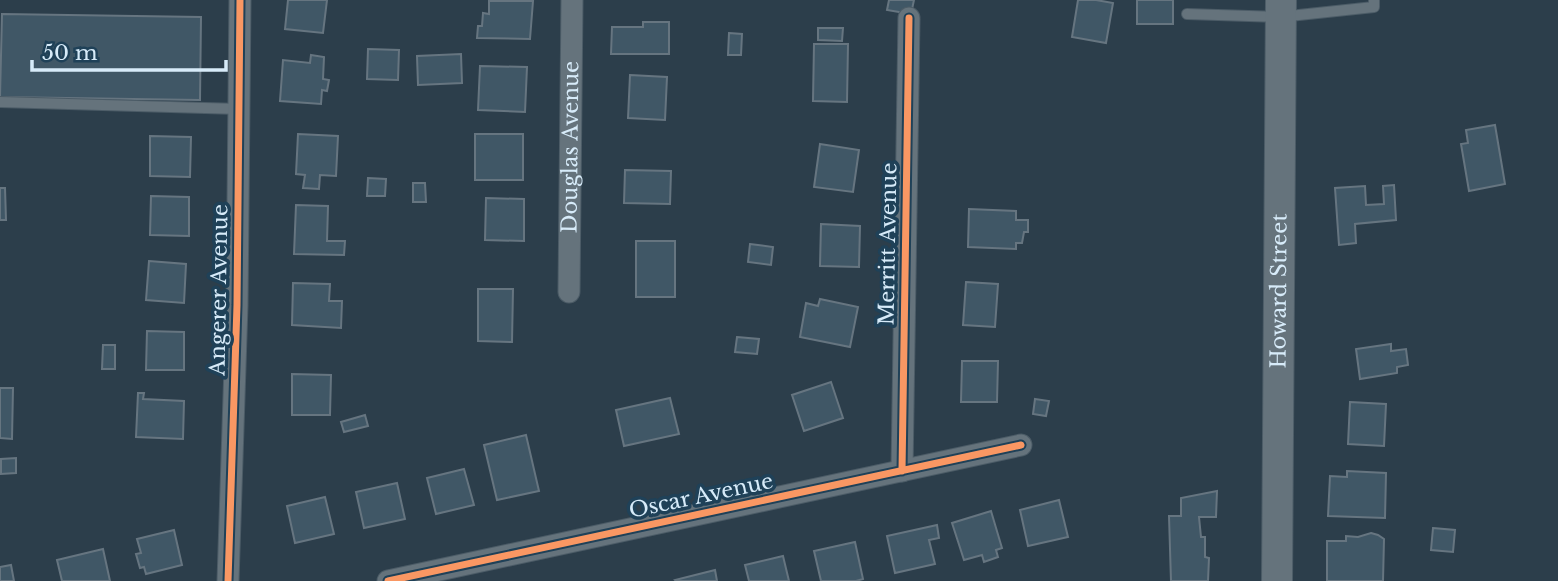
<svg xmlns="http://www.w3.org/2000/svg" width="1558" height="581" viewBox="0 0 1558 581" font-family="'Libre Baskerville',serif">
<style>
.building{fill:#405766;stroke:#667580;stroke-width:2}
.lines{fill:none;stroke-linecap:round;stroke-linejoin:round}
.lane-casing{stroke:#4c5c67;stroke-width:12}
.street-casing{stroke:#4c5c67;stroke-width:23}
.secondary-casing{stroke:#4c5c67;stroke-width:32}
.lane{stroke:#65737c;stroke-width:10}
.street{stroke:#65737c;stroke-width:21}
.secondary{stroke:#65737c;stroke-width:30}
.cycleway-casing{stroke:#1f4158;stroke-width:11}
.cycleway{stroke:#f99763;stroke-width:7}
.labels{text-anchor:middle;stroke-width:7;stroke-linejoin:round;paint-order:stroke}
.street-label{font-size:21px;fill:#d7ebf9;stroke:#1f4158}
</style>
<rect width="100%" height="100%" fill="#2c3e4b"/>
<path class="building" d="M288,0h39l-4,33 -38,-4z
M889,0h25l-3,14 -24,-4z
M1078,0h18l17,3 -7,40 -34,-6z
M1137,0h36v24h-36z
M489,1h44l-3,38 -53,-1 1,-12h4l1,-13 6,1z
M2,14l199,3 -1,83 -200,-3z
M643,22h26v32h-58l1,-27h31z
M818,28h25l-1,13 -24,-1z
M729,33l13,1 -1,21h-13z
M814,44h34l-1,58 -34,-1z
M368,49l31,1 -1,30 -31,-1z
M461,54l1,29 -44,2 -1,-29z
M311,55l13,2 -1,22 6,1 -2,11 -5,-1 -1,14 -41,-3 3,-41 27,3z
M480,66l47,1 -2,45 -47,-2z
M630,75l37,2 -2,43 -37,-2z
M1495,125l10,59 -36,7 -8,-47 7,-1 -2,-13z
M298,134l40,2 -2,40 -16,-1 -1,14 -16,-1 2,-13 -9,-1z
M475,134h48v46h-48z
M150,136l41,1 -1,40 -40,-1z
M820,144l39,6 -6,42 -39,-5z
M625,170l46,1 -1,33 -46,-1z
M368,178l18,1 -1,17h-18z
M413,183h12l1,19h-13z
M1394,185l2,35 -41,4 1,19 -17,2 -4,-57 30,-2 1,19 18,-1 -1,-18z
M0,188h5l1,32h-6z
M151,196l38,1v39l-39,-1z
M486,198l38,1v42l-39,-1z
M296,205l32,1 -1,35h18l-1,14 -50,-1z
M969,209l47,2v9h12v12h-4l-2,11h-6v6l-48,-2z
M821,224l39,2 -1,41 -39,-1z
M636,241h39v56h-39z
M750,244l23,3 -2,18 -23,-3z
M149,261l37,3 -2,39 -38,-3z
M966,282l32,2 -3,43 -32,-2z
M293,283l37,1 -1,17h13l-1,27 -49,-3z
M478,289h35l-1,53 -34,-1z
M820,299l38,8 -8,40 -50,-10 6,-34 12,3z
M147,331l37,1v38h-38z
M737,337l22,2 -2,15 -22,-2z
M1391,344v7l15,-2 2,16 -11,2v6l-37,6 -4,-30z
M103,345h12v24h-13z
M962,361h36l-1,41h-36z
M292,374l39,1 -1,40h-38z
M831,382l12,36 -39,13 -12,-36z
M0,388h13l-1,51 -12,-1z
M138,393h6l-1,6 41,2 -1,38 -47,-2z
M670,398l9,36 -55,12 -8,-36z
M1035,399l14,2 -3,15 -13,-2z
M1350,402l36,2 -2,42 -36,-2z
M365,415l3,11 -24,6 -3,-10z
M526,435l13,56 -42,9 -13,-55z
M16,458v15l-15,1v-15z
M464,469l10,36 -38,9 -9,-36z
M1347,471l39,2 -1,45 -57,-2 2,-40 17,1z
M397,483l8,36 -41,9 -8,-36z
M1217,491l-1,26h-17l2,20h4v20l4,1 -1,23h-37l-2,-65h12v-18z
M325,497l9,37 -39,9 -8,-37z
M1059,500l9,37 -40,9 -8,-36z
M991,511l11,37 -6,2 2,7 -14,5 -2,-7 -18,5 -12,-37z
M937,525l2,13 -10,2 6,24 -40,9 -8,-37z
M1433,528l22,2 -2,22 -22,-2z
M174,530l8,35 -36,9 -2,-7 -4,1 -4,-14 5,-1 -4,-14z
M1371,533l7,2 6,4 -1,42h-56v-40h19v-5l12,1z
M855,542l8,37 -7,2h-35l-7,-30z
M103,549l7,32h-48l-5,-21z
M783,556l6,25h-40l-4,-16z
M11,565l3,16h-14v-14z
M715,570l2,11h-41l-1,-1z"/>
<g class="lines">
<g class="lane-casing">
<path id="lane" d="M1187,14l93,3 94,-10v-7
M0,102l239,7"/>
</g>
<g class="street-casing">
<g id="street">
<path id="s1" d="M569,292l3,-292"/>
<path d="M902,471l7,-453"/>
<path d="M228,581l9,-276 3,-305"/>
<path d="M388,581l633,-136"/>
</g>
</g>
<g class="secondary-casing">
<g id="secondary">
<path id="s2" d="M1277,581l4,-581"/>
</g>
</g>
<use href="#lane" class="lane"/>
<use href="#street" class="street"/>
<use href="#secondary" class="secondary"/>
<g class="cycleway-casing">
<path id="cycleway" d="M902,471l7,-453
M228,581l9,-276 3,-305
M388,581l633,-136"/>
</g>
<use href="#cycleway" class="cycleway"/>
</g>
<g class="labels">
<g class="street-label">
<text dy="7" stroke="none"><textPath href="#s1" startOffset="145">Douglas Avenue</textPath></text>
<text transform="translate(888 244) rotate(-89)" y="7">Merritt Avenue</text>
<text transform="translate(219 290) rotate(-89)" y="7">Angerer Avenue</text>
<text dy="7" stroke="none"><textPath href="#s2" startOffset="290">Howard Street</textPath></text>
<text transform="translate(701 496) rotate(-12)" y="7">Oscar Avenue</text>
</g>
</g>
<path d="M32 60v10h194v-10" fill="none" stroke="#d7ebf9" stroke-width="3.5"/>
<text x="42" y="60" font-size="21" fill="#d7ebf9" stroke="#1f4158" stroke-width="5" paint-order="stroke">50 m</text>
</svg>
